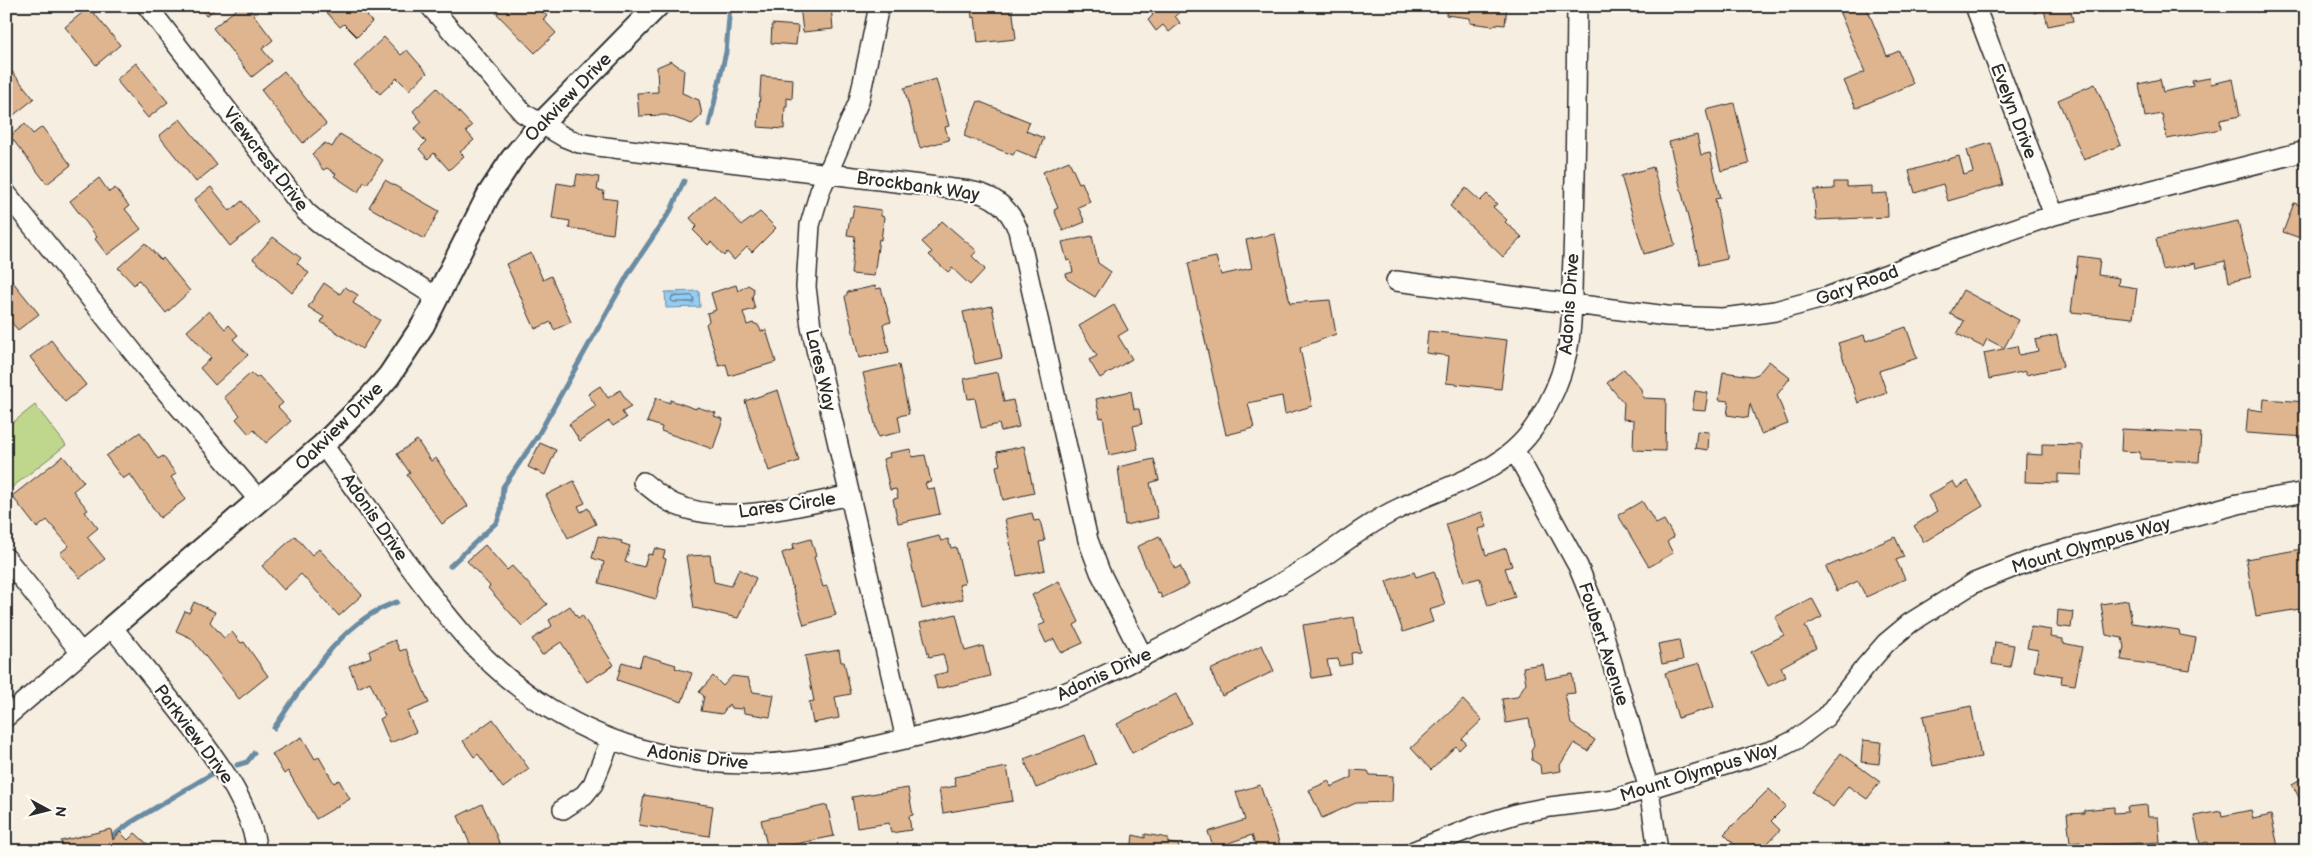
<svg xmlns="http://www.w3.org/2000/svg" width="2312" height="857" viewBox="0 0 2312 857" font-family="'Balsamiq Sans',sans-serif">
<style>
.green{fill:#bfd78d;stroke:#75815c}
.water{fill:url(#water-ripples);stroke:#6a8ca3}
.lines{fill:none;stroke-linecap:round;stroke-linejoin:round}
.shore{stroke:#556b7b;stroke-width:1}
.stream{stroke:#6a8ca3;stroke-width:5}
.building{fill:#dfb58f;stroke:#2b2b2b}
.minor-casing{stroke:#2b2b2b;stroke-width:22}
.tertiary-casing{stroke:#2b2b2b;stroke-width:26}
.minor{stroke:#fdfcf7;stroke-width:19}
.tertiary{stroke:#fdfcf7;stroke-width:22}
.labels{text-anchor:middle;stroke-width:4.5;stroke-linejoin:round;paint-order:stroke}
.street-label{font-size:18px;fill:#2b2b2b;stroke:#fdfcf7}
</style>
<defs>
<pattern id="water-ripples" width="26" height="14" patternUnits="userSpaceOnUse" patternTransform="scale(1.25)"><rect width="26" height="14" fill="#94ccf3"/><path d="M2 4q2-2 4 0t4 0M15 11q2-2 4 0t4 0" fill="none" stroke="#80afd0"/></pattern>
</defs>
<rect width="100%" height="100%" fill="#f7eee2"/>
<filter id="ink" filterUnits="userSpaceOnUse"><feTurbulence type="fractalNoise" baseFrequency=".02" numOctaves="2"/><feDisplacementMap in="SourceGraphic" scale="10" xChannelSelector="R" yChannelSelector="G"/><feConvolveMatrix kernelMatrix="1 2 1 2 8 2 1 2 1" color-interpolation-filters="sRGB"/></filter>
<g filter="url(#ink)">
<path class="green" d="M35,405l31,40 -60,47v-64z"/>
<path class="water" d="M699,291l1,16 -34,1 -1,-16z"/>
<g class="lines">
<path class="shore" d="M692,296l2,3 -1,3h-20l-2,-2 1,-3z"/>
<path class="stream" d="M709,126l17,-74 4,-46
M450,566l47,-44 4,-11 2,-24 34,-50 93,-166 41,-61 13,-29
M274,728c31,-45 68,-109 123,-126
M237,765l10,-3 7,-9
M108,840l22,-17 80,-48"/>
</g>
<path class="building" d="M199,6h20l-13,10z
M240,6h7l26,34 -11,9 10,12 -20,16 -39,-49z
M307,6h63l3,4 -6,6 5,6 -15,15 -13,-13 -4,3 -18,-20 -8,7z
M499,6h39l9,10 -4,3 13,14 -21,20 -39,-40 5,-5z
M800,6h31l2,23 -30,3z
M971,6h41l4,33 -38,4 -3,-26 -3,1z
M1157,6h38l-5,4 -4,-4 -11,10 5,7 -11,9 -6,-7 -7,6 -8,-11 5,-5 -3,-3z
M1447,6h60l-2,19 -10,-1 -1,2 -24,-3v-5l-24,-3z
M1849,6h17l21,50 12,-5 14,33 -57,24 -12,-27 21,-9 -26,-61z
M2033,6h37l3,15 -25,5 -4,-16 -10,3z
M2260,6h12l-10,5z
M89,7l31,38 -24,20 -31,-38z
M772,24l26,2 -2,19 -25,-2z
M384,37l17,18 6,-5 20,23 -18,17 -12,-12 -17,16 -26,-28z
M671,61l13,9 -2,23 17,7 3,15 -10,9 -26,-9 -27,1 -2,-23 21,-1 -1,-25z
M136,63l32,39 -20,16 -32,-38z
M6,64l28,35 -28,22z
M284,71l42,53 -23,19 -42,-53z
M761,76l32,3 -1,20 -5,-1v9h-2l-1,22 -26,-2z
M2210,78l1,6 22,-5 7,37 -20,4 1,9 -54,10 -5,-25 -17,3 -6,-33 21,-5 3,13 30,-6 -1,-5z
M936,79l13,47 -4,1 4,13 -29,8 -16,-60z
M2095,84l26,61 -37,15 -26,-60z
M437,88l35,38 -6,5 8,9 -14,12 4,4 -15,14 -15,-17 -6,6 -9,-10 7,-7 -12,-13 8,-7 -9,-11z
M978,101l52,21 -4,9 18,7 -8,20 -20,-8 -3,5 -49,-19z
M1734,103l15,61 -28,7 -15,-61z
M180,119l37,46 -21,17 -37,-46z
M25,124l8,10 9,-7 29,38 -24,19 -37,-48z
M340,134l43,26 -16,24 -3,-2 -6,10 -24,-16 2,-2 -9,-6 -4,2 -11,-16 13,-11 7,4z
M1697,135l4,20 9,-2 10,45 -5,1 12,60 -27,6 -31,-123z
M1991,143l12,42 -55,16 -5,-17 -28,9 -6,-22 50,-15 5,19 9,-3 -6,-22z
M1069,161l10,22 3,-1 8,20 -12,5 7,15 -22,9 -9,-21 4,-2 -15,-36z
M1653,167l22,78 -31,9 -23,-78z
M577,174l22,3 -2,13 7,1 -1,7 14,2 -4,34 -44,-6 1,-7 -18,-3 5,-35 18,3z
M99,178l10,14 6,-4 14,18 -4,3 16,20 -34,26 -12,-16 2,-2 -27,-36z
M385,180l54,31 -15,28 -55,-32z
M1834,182h13v5l25,-1v8l15,-1 1,24 -72,3 -2,-30 20,-1z
M211,187l19,24 12,-10 17,22 -29,23 -36,-46z
M1466,188l14,13 7,-7 10,10 -4,3 14,13 -2,2 17,15 -19,20 -53,-51z
M714,195l28,30 18,-13 16,16 -24,24 -5,-5 -13,13 -7,-8 -3,4 -13,-14 -3,3 -15,-15 4,-4 -7,-8z
M2294,203l12,4v33l-23,-8z
M854,206l27,4v6l3,1 -3,23 -2,-1 -5,37 -23,-2 4,-38 -8,-1 3,-18h2z
M942,221l35,30 -5,5 13,13 -15,16 -18,-17 -4,4 -19,-17 3,-3 -10,-10z
M2238,221l13,56 -22,5 -4,-21 -29,7 -1,-5 -32,7 -7,-31z
M1275,234l15,69 40,-3 6,34 -36,14 12,58 -27,8 -3,-18 -34,7 6,25 -28,7 -38,-172 28,-6 5,18 31,-7 -6,-28z
M1092,236l6,27 13,9 -16,25 -28,-18 -1,-5 7,-2 -3,-12 -3,1 -5,-19z
M273,237l28,21 -4,5 12,10 -17,20 -39,-34z
M145,243l16,17 2,-2 27,33 -24,22 -27,-33 -5,5 -16,-17z
M531,253l12,27 8,-4 20,46 -17,8 -3,-8 -16,7 -29,-65z
M2078,256l22,3 -2,16 21,3 -1,7 19,3 -4,30 -62,-6z
M8,276l31,38 -21,16 -12,-14z
M324,283l16,11 5,-7 13,8 -5,8 27,17 -18,29 -41,-27 3,-5 -16,-10z
M736,285l2,6 10,-6 5,3 1,4 -2,5 3,12 -12,3 4,13 6,-2 5,2 3,6 5,-1 10,32 -47,14 -3,-12 -7,2 -13,-42 3,-3 -2,-8 9,-3 -5,-17z
M875,286l1,3 5,-1 10,34 -8,2 6,28 -30,6 -14,-61 3,-5z
M1963,290l56,30 -15,28 -17,-9 -4,8 -26,-13 7,-13 -14,-7z
M1114,305l14,25 -10,6 14,23 -32,19 -11,-18 8,-4 -18,-30z
M992,306l10,52 -27,6 -12,-52z
M209,311l16,18 4,-4 9,10 -5,4 15,16 -33,30 -15,-17 11,-10 -24,-27z
M1906,327l11,31 -38,13 8,22 -29,10 -20,-60 26,-8 2,6z
M1428,331l79,9 -6,49 -55,-6 3,-27 -23,-3z
M2057,335l6,32 -37,8v-4l-37,8 -5,-26 33,-7 2,9 19,-4 -3,-11z
M51,340l35,45 -21,17 -35,-45z
M1769,361l21,17 -13,17 11,29 -27,10 -11,-30 -2,14 -21,-3 2,-14 -10,-1 4,-28 29,4 6,-2z
M899,365l10,49 -11,2 3,16 -23,5 -15,-64z
M1624,369l17,20 2,9 23,1 -1,52 -32,-1 1,-30 -11,-1 1,-16 -17,-20z
M998,372l6,30 9,-2 6,27 -18,4 -2,-7 -18,4 -6,-30 -7,1 -4,-20z
M251,373l5,5 3,-2 24,27 -5,4 13,14 -25,22 -12,-13 -5,4 -13,-15 4,-4 -16,-18z
M600,386l8,12 12,-8 11,17 -9,5 4,6 -13,8 -4,-5 -29,20 -11,-17 27,-18 -8,-12z
M778,390l21,71 -30,10 -24,-70z
M1131,391l3,18h5l3,15 -9,2 5,23 -29,6 -6,-38 -3,1 -4,-19z
M1695,391l13,2 -3,18 -13,-1z
M656,398l14,5v-3l26,9 1,-2 19,6 -2,3 9,3 -10,30 -52,-18 1,-4 -15,-5z
M2264,399l42,3v35l-60,-4 2,-24 15,2z
M2122,429l79,4 -2,29 -59,-3v-7l-19,-1z
M1697,431l12,1 -1,18 -13,-2z
M140,432l18,27 5,-3 13,18 -5,3 15,22 -26,19 -30,-44 -7,5 -17,-23z
M417,440l14,21 5,-3 32,48 -26,18 -35,-49 3,-2 -13,-19z
M540,443l16,7 -11,25 -17,-8z
M2042,444l41,1 -1,30 -24,-1v9l-33,-1 1,-28 16,1z
M1024,446l10,47 -31,7 -7,-34 4,-1 -3,-13z
M911,449l1,8 13,-2 6,27 -6,1 2,6 7,-1 6,26 -42,9 -5,-24 5,-1 -2,-9 -6,1 -7,-31 7,-2 -1,-4z
M63,456l21,26 -11,9 15,19 -3,2 13,16 -11,9 18,22 -25,19 -20,-25 9,-7 -22,-26 -10,8 -25,-32z
M1154,459l5,21 -9,3 8,35 -33,7 -7,-58z
M574,481l11,22 -7,3 3,6 7,-4 8,16 -28,14 -22,-43z
M1953,481l4,7 11,-7 15,25 -59,36 -10,-16 23,-15 -9,-15z
M1642,501l14,23 8,-4 10,17 -7,5 6,11 -24,14 -31,-52z
M1482,512l5,15 -9,2 8,26 20,-7 6,18 -7,2 10,29 -27,9 -8,-28 -16,4 -18,-58z
M1032,513l2,8 6,-1 5,21 -6,1 6,28 -28,6 -12,-57z
M295,536l17,19 7,-6 43,46 -23,21 -38,-42 -17,16 -22,-24z
M598,536l24,5 -1,2 9,3 -5,16 19,5 4,-13 4,1 3,-7 10,3 -2,7 3,1 -10,40 -57,-16 5,-21 -12,-4z
M939,536l2,5 7,-2 3,9 5,-1 9,36 -6,2 4,14 -41,10 -15,-65z
M1159,536l16,33 5,-3 9,19 -27,13 -2,-5 -2,1 -21,-47z
M1895,537l9,20 -8,3 9,19 -39,18 -8,-16 -21,10 -11,-24z
M811,539l5,17 -2,1 9,30 4,-1 9,29 -32,10 -22,-72 12,-4 -1,-5z
M485,545l22,25 5,-4 35,38 -25,22 -34,-38 2,-2 -23,-25z
M2302,549l4,23v36l-50,8 -10,-57z
M710,555l4,27 17,4 8,-17 17,9 -18,40 -44,-10 -8,-52z
M1434,571l11,34 -16,5 4,12 -30,10 -17,-51 28,-9 2,5z
M1059,581l20,41 -5,3 9,18 -22,10 -7,-14 -8,4 -8,-17 7,-3 -13,-28z
M1812,598l10,19 -17,9 11,22 -35,19 5,10 -18,9 -17,-34 33,-17 -9,-18z
M2128,600l4,23 47,7 1,5 16,3 -6,32 -69,-10 3,-13 -2,-9 -16,-3 -5,-31z
M194,602l21,10 -5,10 14,16 8,-6 9,11 3,-1 24,34 -29,23 -48,-61 -15,-7 9,-20 4,2z
M570,606l8,12 4,-3 32,50 -27,17 -26,-40 -19,13 -10,-16 20,-13 -3,-6z
M2058,610l15,2 -2,16 -14,-2z
M956,614l9,37 18,-5 7,30 -53,13 -3,-14 14,-3 -5,-18 -14,3 -9,-34z
M1354,617l6,35 -9,1 1,11 -13,2 -1,-7 -11,1 3,15 -18,3 -9,-53z
M2031,627l20,3 -1,7 13,2v4l19,4 -7,38 -14,-2 1,-7 -28,-5 4,-21 -11,-2z
M6,639l8,23 -8,2z
M395,640l5,11 6,-2 23,54 -22,9 9,20 -26,11 -10,-24 5,-3 -15,-34 -12,6 -9,-22 22,-9 -2,-6z
M1679,640l4,20 -21,4 -4,-20z
M1995,642l19,3 -4,22 -18,-3z
M1262,645l12,26 -52,25 -12,-26z
M839,650l2,12h3l7,32 -16,3 4,21 -26,5 -4,-21 5,-1 -9,-45z
M643,655l33,10 -1,3 17,5 -10,29 -65,-22 5,-18 17,5z
M1700,663l14,44 -36,11 -13,-45z
M1543,664l3,15 26,-5 3,19 -10,1 6,30 24,16 -7,11 -14,-8 -14,22 1,6 -20,3 -1,-9 -8,-5 -1,-10 3,-5 -5,-26 -23,4 -4,-24 15,-2 9,-14 -3,-16z
M713,676l10,10 9,-10 16,2 5,14 21,3 -4,22 -26,-4 -1,-6 -2,2 -10,-1 -2,-4 -7,10 -21,-3 3,-15 -5,-4z
M1176,694l15,29 -59,30 -15,-29z
M1463,700l19,20 -20,19 4,4 -7,7 -3,-4 -25,24 -20,-22z
M1971,706l10,51 -48,9 -10,-50z
M493,719l36,50 -26,19 -25,-34 -4,3 -11,-16z
M1085,735l11,29 -60,24 -12,-29z
M302,737l13,22 4,-2 15,26 5,-3 11,19 -34,20 -28,-48 -4,3 -12,-20z
M1863,740l18,2 -2,22 -18,-2z
M1841,753l39,29 -13,17 -19,-13 -15,21 -21,-15z
M1007,767l6,34 -70,12 -4,-24 17,-3 -2,-9z
M1351,770l17,1 2,4 23,1 -1,26 -36,1 -34,15 -13,-28 20,-9 2,6 20,-9z
M2306,776v35l-14,-27z
M1260,785l20,60 -23,6 -5,-16 -38,13 -6,-16 37,-12 -9,-28z
M908,788l5,27 -4,1 2,14 -20,3 -2,-10 -32,5 -5,-31z
M1769,789l17,17 -15,15 9,9 -16,17 3,4h-26l-17,-17z
M644,795l69,11 -4,30 -70,-11z
M482,804l13,28 7,19h-29l-15,-35z
M827,805l7,31 -66,14 -7,-30z
M2147,805l1,12h10l2,25 -56,3v6h-23l-1,-9 -10,1 -3,-29 17,-1v-3l30,-3v6l14,-1 -1,-5z
M2251,810l2,9 18,-4 8,36h-25l-1,-6 -26,6h-18l-2,-9 -7,2 -6,-28 27,-5 1,5z
M111,829l2,11 7,-8 8,8 7,-7 18,16 -2,2h-88l-2,-10z
M1145,834l23,4v5l11,2 -1,6h-47l2,-16 12,3z
M1560,845h32v6h-32z"/>
<g class="lines">
<g class="minor-casing">
<path id="minor" d="M147,6l159,206 17,14 115,72
M430,6l93,107 41,24 15,6 18,3 373,45c24,4 39,16 48,39l70,310 12,32 43,85
M879,6l-20,95 -39,90 -10,34 -4,62 5,40 95,412
M1975,6l79,209
M6,193l139,174 114,133
M1396,281l271,35 55,2 26,-3 27,-4 52,-14 94,-36 133,-46 252,-64
M323,445c26,36 51,71 76,107 41,56 80,110 139,149 65,44 141,64 220,63 48,-1 92,-12 138,-23 39,-9 79,-17 117,-29 63,-20 121,-51 179,-81 49,-26 100,-51 145,-84 20,-14 41,-29 63,-39 52,-25 107,-35 139,-88 11,-18 21,-39 26,-60 9,-32 6,-68 8,-102 3,-84 3,-168 4,-252
M1515,451l63,115 20,49 51,174 9,62
M643,482c10,8 20,17 31,22 51,23 124,2 176,-9
M6,558l75,95
M6,717l106,-90c28,35 57,70 84,106 27,36 54,71 61,118
M563,809l21,-14 9,-11 18,-45
M1414,851l60,-24 45,-14 31,-6 65,-8 162,-50 18,-9 31,-23 39,-50 21,-24 24,-20 64,-40 68,-27 196,-52 68,-12"/>
</g>
<g class="tertiary-casing">
<path id="tertiary" d="M112,627l211,-182 46,-46 20,-23 34,-51 66,-131 23,-35 29,-35 116,-118"/>
</g>
<use href="#minor" class="minor"/>
<use href="#tertiary" class="tertiary"/>
</g>
</g>
<g class="labels">
<g class="street-label">
<text transform="translate(568 97) rotate(-46)" y="6">Oakview Drive</text>
<text transform="translate(2014 111) rotate(69)" y="6">Evelyn Drive</text>
<text transform="translate(266 159) rotate(52)" y="6">Viewcrest Drive</text>
<text transform="translate(918 186) rotate(8)" y="6">Brockbank Way</text>
<text transform="translate(1857 285) rotate(-20)" y="6">Gary Road</text>
<text transform="translate(1569 304) rotate(-86)" y="6">Adonis Drive</text>
<text transform="translate(821 370) rotate(77)" y="6">Lares Way</text>
<text transform="translate(339 426) rotate(-45)" y="6">Oakview Drive</text>
<text transform="translate(787 505) rotate(-8)" y="6">Lares Circle</text>
<text transform="translate(375 517) rotate(55)" y="6">Adonis Drive</text>
<text transform="translate(2091 545) rotate(-16)" y="6">Mount Olympus Way</text>
<text transform="translate(1604 644) rotate(72)" y="6">Foubert Avenue</text>
<text transform="translate(1104 674) rotate(-25)" y="6">Adonis Drive</text>
<text transform="translate(194 734) rotate(53)" y="6">Parkview Drive</text>
<text transform="translate(698 757) rotate(7)" y="6">Adonis Drive</text>
<text transform="translate(1699 772) rotate(-17)" y="6">Mount Olympus Way</text>
</g>
</g>
<rect width="2312" height="857" fill="none" stroke="#fdfcf7" stroke-width="25"/>
<rect x="12" y="12" width="2287" height="832" fill="none" stroke="#2b2b2b" stroke-width="2" filter="url(#ink)"/>
<g transform="translate(48 810) rotate(97)" stroke="#fdfcf7" stroke-width="4" paint-order="stroke">
<path d="M0-4L9 19L0 12L-9 19Z" fill="#2b2b2b"/>
<text y="-8" font-size="14" font-weight="bold" text-anchor="middle" fill="#2b2b2b">N</text>
</g>
</svg>
